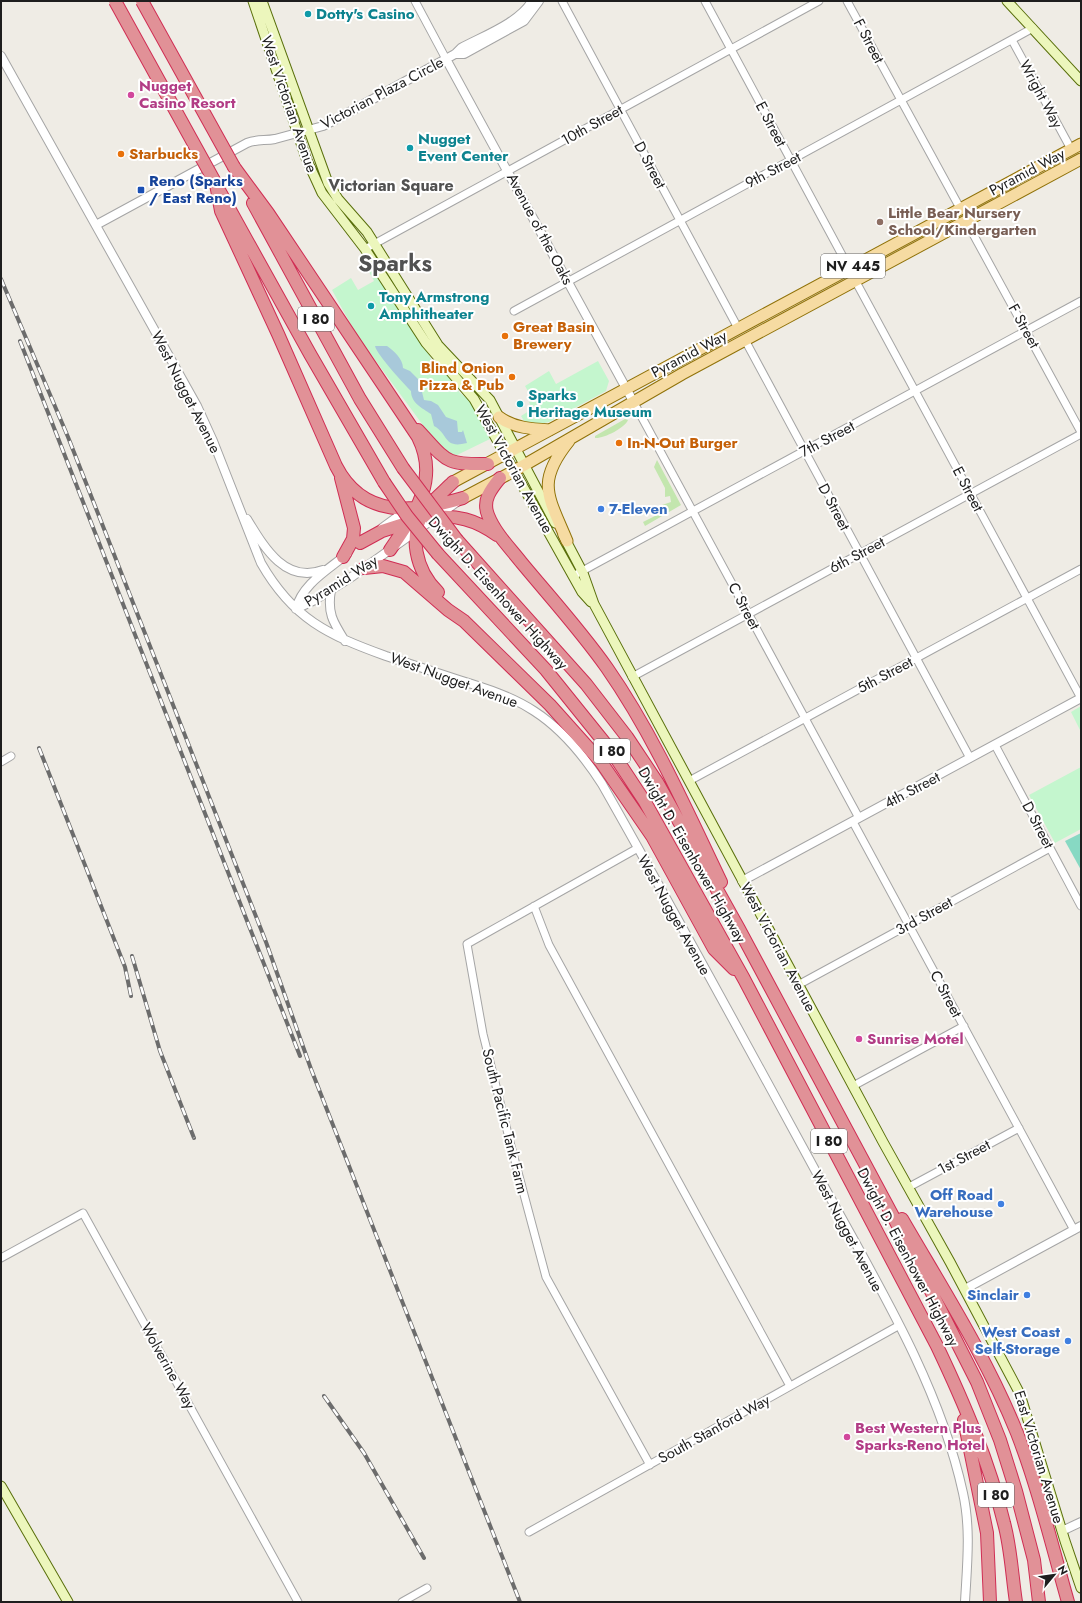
<svg xmlns="http://www.w3.org/2000/svg" width="1082" height="1603" viewBox="0 0 1082 1603" font-family="Jost,sans-serif">
<style>
.grass{fill:#c3e6ae}
.park{fill:#c4f6ce}
.pitch{fill:#87d9c3}
.water{fill:#a8c9da}
.lines{fill:none;stroke-linecap:round;stroke-linejoin:round}
.minor-casing{stroke:#a5a5a5;stroke-width:9}
.tertiary-casing{stroke:#a5a5a5;stroke-width:10}
.secondary-casing{stroke:#596f0b;stroke-width:11}
.primary-casing{stroke:#907209;stroke-width:13}
.motorway-casing{stroke:#d02e54;stroke-width:14}
.minor{stroke:#fff;stroke-width:7}
.tertiary{stroke:#fff;stroke-width:8}
.secondary{stroke:#ecf6bc;stroke-width:9}
.primary{stroke:#f6dba2;stroke-width:11}
.motorway{stroke:#e19197;stroke-width:12}
.rail-casing{stroke:#6c6c6c;stroke-width:4}
.rail{stroke:#fff;stroke-width:2.5;stroke-dasharray:8;stroke-linecap:butt}
.motorway-bridge-casing{stroke:#d02e54;stroke-width:14;stroke-linecap:butt}
.motorway-bridge{stroke:#e19197;stroke-width:12}
.culture-dot{fill:#0f9aa8;stroke:#fff;stroke-width:1.5}
.hotel-dot{fill:#d1479c;stroke:#fff;stroke-width:1.5}
.food-dot{fill:#e8710a;stroke:#fff;stroke-width:1.5}
.transit-dot{fill:#1a4fb4;stroke:#fff;stroke-width:1.5}
.education-dot{fill:#8d6e63;stroke:#fff;stroke-width:1.5}
.shop-dot{fill:#3f7fe0;stroke:#fff;stroke-width:1.5}
.labels{text-anchor:middle;stroke-width:4;stroke-linejoin:round;paint-order:stroke}
.shield{fill:#fff;stroke:#626262;stroke-width:1}
.shield-label{font-size:14px;font-weight:bold;fill:#1e1e1e}
.culture-label{font-size:15px;font-weight:bold;fill:#0d838f;stroke:#fff;text-anchor:start}
.street-label{font-size:15px;fill:#1e1e1e;stroke:#fff}
.hotel-label{font-size:15px;font-weight:bold;fill:#b23c85;stroke:#fff;text-anchor:start}
.food-label{font-size:15px;font-weight:bold;fill:#c56008;stroke:#fff;text-anchor:start}
.transit-label{font-size:15px;font-weight:bold;fill:#164399;stroke:#fff;text-anchor:start}
.education-label{font-size:15px;font-weight:bold;fill:#785e54;stroke:#fff;text-anchor:start}
.shop-label{font-size:15px;font-weight:bold;fill:#366cbe;stroke:#fff;text-anchor:end}
.neighbourhood-label{font-size:16px;font-weight:bold;fill:#515151;stroke:#fff}
.town-label{font-size:23px;font-weight:bold;fill:#515151;stroke:#fff}
</style>
<rect width="100%" height="100%" fill="#efece5"/>
<path class="grass" d="M625,419l3,1c-3,8 -25,19 -33,18v-2z
M657,460l24,45 -36,21 -2,-4 18,-9 -2,-7 12,-4 -1,-6 -5,1v-9l-11,-21z"/>
<path class="park" d="M367,260l60,89 4,10 20,20c1,8 14,19 21,22l18,38 -35,17h-4l-12,-9 -83,-113 -24,-44 19,-12 7,12 16,-9 -11,-20z
M598,361l11,20 -3,10 -57,31 -15,3 -8,-1 -5,-8 11,-7 -3,-7 4,-2 -8,-14 24,-15 7,13z
M1081,706v26l-10,-20z
M1081,767v62l-26,14 -26,-48z"/>
<path class="pitch" d="M1081,833v37l-16,-29z"/>
<path class="water" d="M375,346h12c7,5 16,13 16,22l7,3 9,9 5,20 7,1 7,4 8,12 11,4 1,11h4l1,-2 4,13c-24,6 -18,-9 -33,-17l-3,-12c-9,-6 -20,-11 -20,-23 -7,-7 -34,-36 -36,-45z"/>
<g class="lines">
<g class="minor-casing">
<path id="minor" d="M415,1l31,58
M562,1l176,327
M705,1l144,267
M847,1l113,207
M1012,40l59,109
M966,221l115,211
M365,249l454,-248
M855,280l226,418
M514,311l519,-283
M745,340l225,418
M633,401l226,417
M573,576l508,-275
M632,677l449,-243
M995,745l86,161
M1,762l10,-6
M689,781l392,-212
M853,822l221,408
M638,848l-171,96 16,90 28,112 35,131 104,188
M534,906l15,39 241,441
M798,985l252,-137
M853,1086l111,-60
M909,1187l110,-59
M1,1258l82,-45 215,389
M529,1532l369,-206
M402,1602l25,-14"/>
</g>
<g class="tertiary-casing">
<path id="tertiary" d="M455,54h9l60,-33 15,-20
M1,56l196,350 16,35 48,122c32,56 67,72 125,93 24,8 48,16 73,24 26,8 52,16 75,31 28,18 50,45 68,73 74,130 146,263 218,395 54,99 119,203 143,314 8,36 4,72 2,109
M446,59l187,342
M96,225l151,-82c10,-4 18,-2 28,-4l48,-13 8,-4 124,-68 6,-6c22,-12 58,-25 71,-47
M247,519c17,28 38,65 76,51
M382,528l26,-19
M331,590c-4,23 2,32 14,51
M296,609c6,-25 32,-39 51,-55
M296,609l17,-8 40,-25 104,-74
M742,881l339,-183
M965,1289l116,-63
M1062,1531l19,-9"/>
</g>
<g class="secondary-casing">
<path id="secondary" d="M253,1l53,157 16,35 43,56 61,94 48,56 108,193 9,10
M262,1l66,182 10,16 29,33 71,113 52,55 65,123
M1007,1l74,80
M563,535l20,38 11,31 289,538 67,120 70,132 45,147 16,47
M1,1486l67,116"/>
</g>
<g class="primary-casing">
<path id="primary" d="M499,417c15,11 33,12 51,13
M453,482l628,-338
M463,498l51,-27 168,-97 399,-215
M567,541c-18,-44 -32,-58 2,-100"/>
</g>
<g class="motorway-casing">
<path id="motorway" d="M234,167l34,46 150,224c22,44 -4,77 -28,113
M216,184l5,27 57,123 58,132c27,53 78,47 127,32
M220,192l90,162 74,128
M253,203l107,196 43,69
M418,430c29,31 26,35 70,34
M341,478l13,50 -1,11 -10,18
M500,478c-9,11 -18,22 -12,37 7,18 22,33 33,47 29,35 60,69 86,106 46,66 79,141 114,214
M430,518c26,-4 46,2 67,17
M457,540l129,144 41,53 30,45 82,147 156,291 82,162 23,58 16,51 18,69 5,42
M360,543l22,-12 28,-9
M438,554l108,116 66,82 33,50 99,177 193,367c27,57 52,115 67,177 7,25 8,53 12,79
M364,568l19,-2 21,6 44,38 16,11 86,84 51,57 51,74 62,113 20,20
M438,592c-22,-21 -31,-58 -12,-83 8,-10 18,-18 27,-27
M902,1219c40,69 85,139 115,214 21,54 35,113 51,169
M964,1420l23,113 3,69"/>
</g>
<use href="#minor" class="minor"/>
<use href="#tertiary" class="tertiary"/>
<use href="#secondary" class="secondary"/>
<use href="#primary" class="primary"/>
<use href="#motorway" class="motorway"/>
<g class="rail-casing">
<path id="rail" d="M1,279l67,158 198,505 45,127 209,533
M20,341l280,715
M39,748l86,219 6,29
M132,956l28,95 34,87
M324,1396l40,57 60,105"/>
</g>
<use href="#rail" class="rail"/>
<g class="motorway-bridge-casing">
<path id="motorway-bridge" d="M115,1l101,183
M142,1l92,166
M403,468l54,72
M384,482l23,34 31,38"/>
</g>
<use href="#motorway-bridge" class="motorway-bridge"/>
</g>
<g class="culture-dot">
<circle cx="308" cy="14" r="4"/>
<circle cx="410" cy="148" r="4"/>
<circle cx="371" cy="306" r="4"/>
<circle cx="520" cy="404" r="4"/>
</g>
<g class="hotel-dot">
<circle cx="131" cy="95" r="4"/>
<circle cx="859" cy="1039" r="4"/>
<circle cx="847" cy="1437" r="4"/>
</g>
<g class="food-dot">
<circle cx="121" cy="154" r="4"/>
<circle cx="505" cy="336" r="4"/>
<circle cx="512" cy="377" r="4"/>
<circle cx="619" cy="443" r="4"/>
</g>
<rect class="transit-dot" x="137" y="186" width="8" height="8" rx="2"/>
<circle class="education-dot" cx="880" cy="222" r="4"/>
<g class="shop-dot">
<circle cx="601" cy="509" r="4"/>
<circle cx="1001" cy="1204" r="4"/>
<circle cx="1027" cy="1295" r="4"/>
<circle cx="1068" cy="1341" r="4"/>
</g>
<g class="labels">
<g class="shield">
<rect x="821" y="254" width="64" height="24" rx="3"/>
<rect x="298" y="307" width="36" height="24" rx="3"/>
<rect x="594" y="739" width="36" height="24" rx="3"/>
<rect x="811" y="1129" width="36" height="24" rx="3"/>
<rect x="978" y="1483" width="36" height="24" rx="3"/>
</g>
<g class="shield-label">
<text x="853" y="271">NV 445</text>
<text x="316" y="324">I 80</text>
<text x="612" y="756">I 80</text>
<text x="829" y="1146">I 80</text>
<text x="996" y="1500">I 80</text>
</g>
<g class="culture-label">
<text x="316" y="19">Dotty's Casino</text>
<text x="418" y="144">Nugget<tspan x="418" dy="17">Event Center</tspan></text>
<text x="379" y="302">Tony Armstrong<tspan x="379" dy="17">Amphitheater</tspan></text>
<text x="528" y="400">Sparks<tspan x="528" dy="17">Heritage Museum</tspan></text>
</g>
<g class="street-label">
<text transform="translate(869 41) rotate(62)" y="5">F Street</text>
<text transform="translate(382 93) rotate(-28)" y="5">Victorian Plaza Circle</text>
<text transform="translate(1041 94) rotate(62)" y="5">Wright Way</text>
<text transform="translate(289 104) rotate(71)" y="5">West Victorian Avenue</text>
<text transform="translate(771 124) rotate(62)" y="5">E Street</text>
<text transform="translate(592 125) rotate(-29)" y="5">10th Street</text>
<text transform="translate(650 165) rotate(62)" y="5">D Street</text>
<text transform="translate(773 170) rotate(-28)" y="5">9th Street</text>
<text transform="translate(1027 172) rotate(-28)" y="5">Pyramid Way</text>
<text transform="translate(540 229) rotate(62)" y="5">Avenue of the Oaks</text>
<text transform="translate(1024 326) rotate(61)" y="5">F Street</text>
<text transform="translate(689 354) rotate(-28)" y="5">Pyramid Way</text>
<text transform="translate(186 392) rotate(63)" y="5">West Nugget Avenue</text>
<text transform="translate(827 439) rotate(-28)" y="5">7th Street</text>
<text transform="translate(514 469) rotate(61)" y="5">West Victorian Avenue</text>
<text transform="translate(968 489) rotate(62)" y="5">E Street</text>
<text transform="translate(834 507) rotate(62)" y="5">D Street</text>
<text transform="translate(857 555) rotate(-28)" y="5">6th Street</text>
<text transform="translate(341 581) rotate(-32)" y="5">Pyramid Way</text>
<text transform="translate(498 593) rotate(48)" y="5">Dwight D. Eisenhower Highway</text>
<text transform="translate(744 606) rotate(62)" y="5">C Street</text>
<text transform="translate(885 675) rotate(-28)" y="5">5th Street</text>
<text transform="translate(454 680) rotate(20)" y="5">West Nugget Avenue</text>
<text transform="translate(912 790) rotate(-28)" y="5">4th Street</text>
<text transform="translate(1038 825) rotate(62)" y="5">D Street</text>
<text transform="translate(692 855) rotate(60)" y="5">Dwight D. Eisenhower Highway</text>
<text transform="translate(674 915) rotate(61)" y="5">West Nugget Avenue</text>
<text transform="translate(924 916) rotate(-29)" y="5">3rd Street</text>
<text transform="translate(778 947) rotate(62)" y="5">West Victorian Avenue</text>
<text transform="translate(946 994) rotate(62)" y="5">C Street</text>
<text transform="translate(505 1121) rotate(76)" y="5">South Pacific Tank Farm</text>
<text transform="translate(964 1157) rotate(-28)" y="5">1st Street</text>
<text transform="translate(847 1231) rotate(62)" y="5">West Nugget Avenue</text>
<text transform="translate(908 1257) rotate(62)" y="5">Dwight D. Eisenhower Highway</text>
<text transform="translate(168 1366) rotate(61)" y="5">Wolverine Way</text>
<text transform="translate(714 1429) rotate(-29)" y="5">South Stanford Way</text>
<text transform="translate(1039 1457) rotate(73)" y="5">East Victorian Avenue</text>
</g>
<g class="hotel-label">
<text x="139" y="91">Nugget<tspan x="139" dy="17">Casino Resort</tspan></text>
<text x="867" y="1044">Sunrise Motel</text>
<text x="855" y="1433">Best Western Plus<tspan x="855" dy="17">Sparks-Reno Hotel</tspan></text>
</g>
<g class="food-label">
<text x="129" y="159">Starbucks</text>
<text x="513" y="332">Great Basin<tspan x="513" dy="17">Brewery</tspan></text>
<text x="504" y="373" text-anchor="end">Blind Onion<tspan x="504" dy="17">Pizza &amp; Pub</tspan></text>
<text x="627" y="448">In-N-Out Burger</text>
</g>
<g class="transit-label">
<text x="149" y="186">Reno (Sparks<tspan x="149" dy="17">/ East Reno)</tspan></text>
</g>
<g class="education-label">
<text x="888" y="218">Little Bear Nursery<tspan x="888" dy="17">School/Kindergarten</tspan></text>
</g>
<g class="shop-label">
<text x="609" y="514" text-anchor="start">7-Eleven</text>
<text x="993" y="1200">Off Road<tspan x="993" dy="17">Warehouse</tspan></text>
<text x="1019" y="1300">Sinclair</text>
<text x="1060" y="1337">West Coast<tspan x="1060" dy="17">Self-Storage</tspan></text>
</g>
<g class="neighbourhood-label">
<text x="391" y="191">Victorian Square</text>
</g>
<g class="town-label">
<text x="395" y="271">Sparks</text>
</g>
</g>
<rect width="1082" height="1603" fill="none" stroke="#1e1e1e" stroke-width="4"/>
<g transform="translate(1054 1575) rotate(61)" stroke="#ffffff" stroke-width="3" paint-order="stroke">
<path d="M0-3L7 15L0 10L-7 15Z" fill="#1e1e1e"/>
<text y="-6" font-size="11" font-weight="bold" text-anchor="middle" fill="#1e1e1e">N</text>
</g>
</svg>
